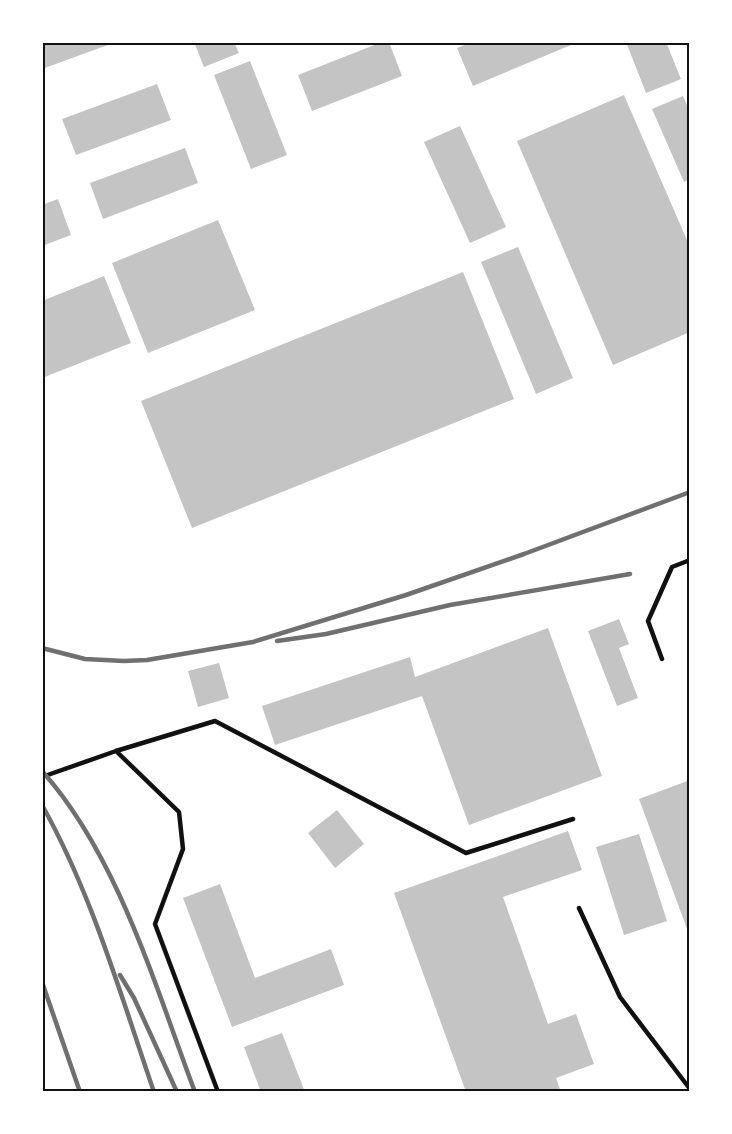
<svg xmlns="http://www.w3.org/2000/svg" width="732" height="1134" viewBox="0 0 732 1134" font-family="Helvetica,sans-serif">
<style>
.building{fill:#c4c4c4}
.lines{fill:none;stroke-linecap:round;stroke-linejoin:round}
.service{stroke:#111;stroke-width:4.5}
.rail{stroke:#707070;stroke-width:4.5}
.neatline{fill:none;stroke:#111;stroke-width:2}
</style>
<rect width="100%" height="100%" fill="#fff"/>
<path class="building" d="M42,42h74l-74,27z
M194,42h40l5,11 -35,14z
M382,42h7l13,34 -90,35 -14,-36z
M472,42h97l2,3 -98,41 -16,-38z
M626,42h40l15,37 -35,14z
M250,61l37,94 -36,14 -37,-94z
M157,84l14,36 -95,35 -14,-36z
M624,95l66,152v85l-77,33 -96,-224z
M683,96l7,16v67l-6,3 -32,-73z
M460,126l46,101 -36,16 -46,-101z
M185,148l13,35 -95,36 -13,-36z
M58,199l13,36 -29,11v-41z
M218,220l37,90 -107,43 -36,-90z
M518,247l55,131 -37,16 -55,-132z
M463,272l51,127 -322,129 -51,-127z
M104,276l27,67 -89,35v-77z
M619,619l10,25 -10,4 19,50 -21,8 -29,-75z
M548,628l54,148 -133,49 -47,-129 -147,49 -13,-39 148,-49 5,20z
M219,663l10,35 -31,9 -10,-36z
M690,780v157l-51,-138z
M337,810l27,34 -29,24 -27,-35z
M568,831l14,39 -79,27 45,127 28,-10 18,50 -38,14 5,14h-95l-72,-199z
M639,834l28,87 -43,14 -28,-88z
M220,884l35,94 76,-29 13,36 -112,42 -49,-129z
M282,1033l23,59h-44l-17,-45z"/>
<g class="lines">
<path class="service" d="M662,659l-14,-38 24,-54 18,-7
M116,751l63,61 4,37 -28,75 63,168
M42,777l74,-26 99,-30 251,132 107,-34
M579,908l41,89 70,92"/>
<path class="rail" d="M277,641l49,-7 124,-29 180,-31
M42,648l43,11 39,2 23,-1 106,-18 153,-47 118,-41 166,-62
M42,771c76,85 113,215 153,321
M42,805c50,89 79,191 112,287
M120,975l14,23 43,94
M42,982l38,110"/>
</g>
<rect width="732" height="1134" fill="none" stroke="#ffffff" stroke-width="87"/>
<rect x="44" y="44" width="644" height="1046" class="neatline"/>
</svg>
